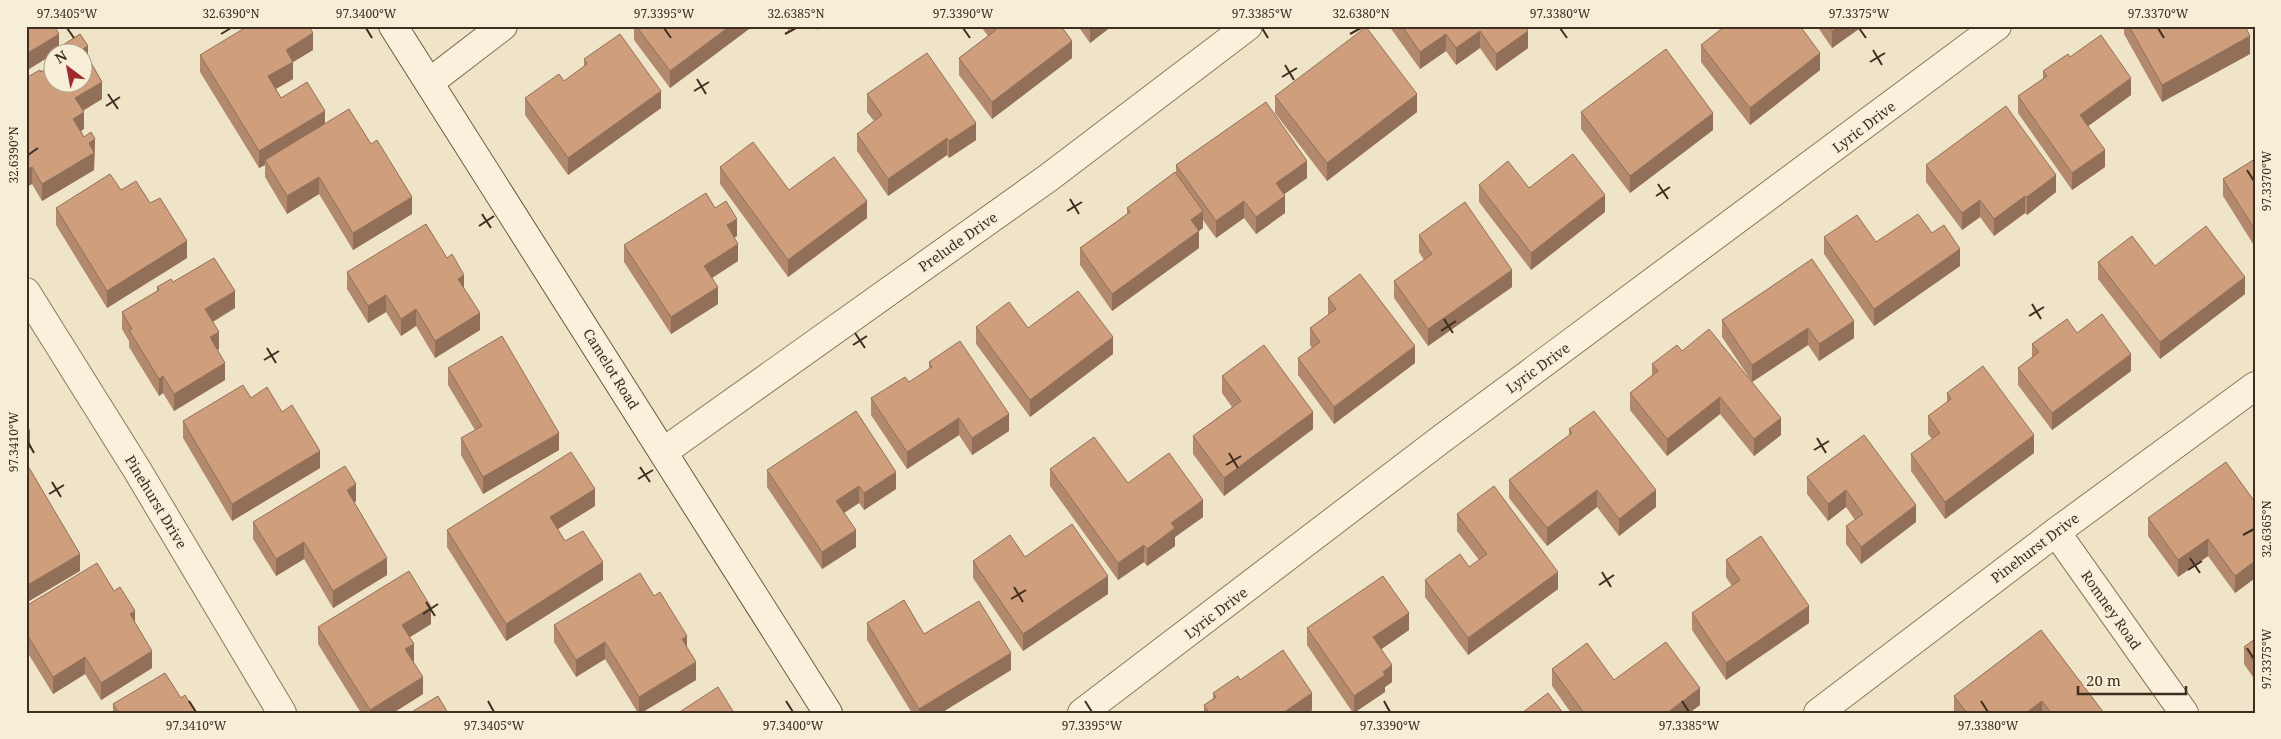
<svg xmlns="http://www.w3.org/2000/svg" width="2281" height="739" viewBox="0 0 2281 739" font-family="'Noto Serif',serif">
<style>
.lines{fill:none;stroke-linecap:round;stroke-linejoin:round}
.street-casing{stroke:#8d765c;stroke-width:30}
.secondary-casing{stroke:#6f573f;stroke-width:30}
.street{stroke:#faf1dc;stroke-width:28}
.secondary{stroke:#faf1dc;stroke-width:28}
.wall{fill:#b2896c}
.shaded-wall{fill:#916f58}
.building{fill:#cf9f7d;stroke:#916f58}
.ticks{fill:none;stroke:#3d2e20;stroke-width:2}
.labels{text-anchor:middle;stroke-width:4;stroke-linejoin:round;paint-order:stroke}
.street-label{font-size:14px;fill:#3d2e20;stroke:#f7eed8}
.neatline{fill:none;stroke:#3d2e20;stroke-width:2}
.ticks-label{font-size:12px;text-anchor:middle;fill:#3d2e20}
</style>
<rect width="100%" height="100%" fill="#f0e4c8"/>
<g class="lines">
<g class="street-casing">
<path id="street" d="M430,82l73,-56
M26,292l110,176 146,245
M663,452l385,-274 200,-152
M2056,532l128,181
M1082,713l358,-273 557,-414
M1818,713l238,-181 199,-146"/>
</g>
<g class="secondary-casing">
<path id="secondary" d="M393,26l435,687"/>
</g>
<use href="#street" class="street"/>
<use href="#secondary" class="secondary"/>
</g>
<path class="wall" d="M634,26h119l-83,62 -36,-48z
M982,26h79l11,32 -80,61 -33,-44v-17l29,-22 -6,-8z
M1078,26h34l-22,17z
M1389,26h136l3,22 -32,23 -16,-23 -24,17 -10,-14 -26,18z
M1817,26h46l-31,22z
M2124,26h121l5,28 -88,48 -38,-68z
M80,34l8,12v11l14,25v17l-19,12 1,1v17l-3,2 3,6 7,-5 4,7 -1,31 -52,31 -10,-17 -4,2 -2,-2v-106l14,-8 1,2 11,-7v17h30v-30h-19v-7z
M1701,45l119,25 -70,55 -49,-63z
M313,50l-20,12v17l-17,10 5,9 44,26 87,90 -59,36 -34,-56 -32,20 -22,-37v-12l-6,3 -59,-96v-17z
M2070,57l61,38 -43,31 17,41 -33,23 -54,-77v-17l25,-17v-8z
M584,59l77,49 -93,67 -43,-60v-17l39,-17 20,-14z
M867,94l109,46 -27,18 -2,-3 -59,41 -31,-45v-17l17,-13 -7,-9z
M1275,96l142,16 -90,69 -52,-68z
M1581,112l132,18 -83,63 -49,-64z
M2255,159v88l-32,-51v-17z
M1176,165l131,13 -23,16 1,19 -29,21 -12,-16 -28,20 -13,-18v8l-4,3v17l-87,63 -32,-46v-17l47,-34v-6l49,-34z
M1926,165l130,27 -29,23 -2,-2 -31,23 -14,-19 -18,13 -36,-48z
M720,167l69,23 78,28 -79,59 -68,-93z
M1479,185l50,3 76,24 -74,58 -52,-68z
M121,190l29,13 37,55 -80,50 -51,-83v-17z
M715,208l22,28 -3,2 4,23 -26,17 6,26 -47,30 -47,-72v-17z
M1419,235l93,52 -84,59 -34,-48v-17l30,-21 -5,-8z
M1824,237l52,5 84,24 -86,60 -50,-72z
M1812,259l42,79 -35,23 -11,-16 -56,37 -30,-45v-17z
M2098,262l57,4 90,28 -85,65 -62,-80z
M347,272l117,17 16,41 -45,28 -19,-32 -15,10 -15,-24 -18,11 -21,-34z
M173,282l62,26 -22,14 6,27 -2,1 8,30 -51,31 -11,-18 -4,3 -30,-49v-6l-7,-12v-17l35,-21v-4z
M1328,298l87,65 -81,61 -36,-49v-17l14,-10 -2,-3v-17l18,-13z
M976,327l52,1 85,26 -83,63 -54,-73z
M2077,333l54,38 -79,59 -34,-45v-17l14,-11v-13z
M1682,351l99,84 -27,21 -34,-42 -53,42 -37,-46v-17l22,-18v-11z
M929,362l80,69 -37,24 -13,-20 -52,34 -36,-54v-17l38,-16 20,-13z
M448,368l111,82 -76,44 -22,-39v-17l14,-8 -27,-45z
M1222,376l91,53 -89,67 -31,-42v-18l39,-29 -10,-14z
M1947,393l87,60 -89,66 -34,-48v-17l21,-15 -4,-5v-18l19,-13z
M251,398l31,14 38,56 -88,53 -49,-83v-17z
M1569,429l87,78 -37,29 -22,-29 -50,39 -38,-48v-18l60,-45z
M1864,435l52,87 -55,42 -15,-20v-18l9,-6 -9,-13 -18,14 -21,-27v-17z
M1050,469l78,14 75,34 -28,20v9l-28,20 -3,-4 -26,18 -68,-94z
M767,470l129,19 -32,21 -5,-7 -15,10 12,34 -34,22 -55,-82z
M356,501l-2,2 33,72 -54,33 -29,-49 -28,17 -23,-37v-17z
M2255,502v76l-20,15 -27,-37 -30,21 -30,-41v-18z
M595,506l-37,23 7,12 38,39 -97,61 -59,-94v-17z
M1457,514l101,75 -90,66 -43,-58v-17l44,-13 10,-7 -22,-29z
M1025,557l83,37 -85,57 -50,-73v-17z
M1726,560l83,63 -83,57 -34,-50v-17l40,-27 -6,-9z
M114,591l21,32 17,45 -51,32 -16,-26 -32,20 -27,-44v-44z
M654,596l33,52 9,32 -55,33h-3l-33,-54 -29,18 -22,-35v-17z
M867,623l57,11 87,36 -70,43h-29l-45,-73z
M431,624l-21,13 4,24 -1,1 10,32 -30,19h-32l-43,-69v-17z
M1307,628l102,2 -28,19 11,33 -7,5v5l-32,21 -46,-68z
M2041,630l63,83h-150v-17z
M2255,639v41l-11,-16v-17z
M1552,669l62,11 86,25 -11,8h-118l-19,-27z
M1240,680l72,30 -4,3h-104v-8l9,-6v-6z
M181,698l15,15h-83v-9z"/>
<path class="shaded-wall" d="M730,26h23l-83,62v-17z
M788,26h5l-5,5z
M817,26h5l-5,4z
M1090,26h22l-22,17z
M1839,26h24l-31,22v-17z
M1480,31v17l-24,17v-17z
M1528,31v17l-32,23v-17z
M313,33v17l-20,12v17l-25,14v-17l18,-26z
M59,34v17l-2,1h-5v3l-26,16v-17z
M1446,34v17l-26,18v-17z
M2250,36v18l-88,48v-17z
M1072,41v17l-80,61v-17z
M88,46v18l-5,-15z
M1820,53v17l-70,55v-17z
M2131,78v17l-51,37v-17z
M102,82v17l-27,16v-17z
M661,91v17l-93,67v-17z
M1417,94v18l-90,69v-18z
M325,111v18l-60,31v5l-6,3v-17z
M84,112v17l-11,7v-17z
M1713,113v17l-83,63v-17z
M976,123v17l-27,18v-17z
M947,138v17l-59,41v-17z
M95,139l-1,31 -52,31v-17l47,-41z
M2105,150v17l-33,23v-17z
M1307,161v17l-31,22v-17z
M32,167v17l-4,2v-17z
M2056,175v17l-29,23v-18z
M319,177v17l-32,20v-18z
M1605,195v17l-74,58v-17z
M1285,196v17l-29,21v-17z
M2025,196v17l-31,23v-17z
M412,197v17l-59,36v-17z
M1980,200v17l-18,13v-17z
M867,201v17l-79,59v-17z
M1244,201v17l-28,20v-17z
M1203,211v17l-11,8 7,-5v17l-87,63v-17l79,-74z
M737,219v17l-10,6v-17z
M187,241v17l-80,50v-17z
M738,244v17l-34,22v-17z
M1960,249v17l-86,60v-17z
M1512,270v17l-84,59v-17z
M464,275v17l-6,-13z
M2245,277v17l-85,65v-17z
M718,287v17l-47,30v-17z
M235,291v17l-30,18v-17z
M386,295v17l-18,11v-17z
M416,309v17l-15,10v-17z
M480,313v17l-45,28v-17z
M1854,321v17l-35,23v-17z
M1808,328v17l-56,37v-17z
M219,332v17l-9,5v-17z
M1113,337v17l-83,63v-17z
M1415,346v17l-81,61v-17z
M2131,354v17l-79,59v-17z
M225,363v17l-51,31v-17z
M163,376v17l-4,3v-17z
M1720,397v17l-53,42v-17z
M1313,412v17l-89,67v-18z
M1009,414v17l-37,24v-17z
M959,418v17l-52,34v-17z
M1781,418v17l-27,21v-17z
M30,431v17l-4,2v-17z
M559,433v17l-76,44v-17z
M2034,435v18l-89,66v-17z
M320,451v17l-88,53v-17z
M896,472v17l-32,21v-17z
M356,484v17l-9,7v-18z
M859,486v17l-23,15v-17z
M595,489v17l-45,28v-17z
M1597,490v17l-50,39v-18z
M1656,490v17l-37,29v-17z
M1846,490v17l-18,14v-17z
M1203,500v17l-28,20v9l-28,20v-17l24,-26z
M1916,505v17l-55,42v-17z
M856,530v17l-34,22v-17z
M2208,539v17l-30,21v-17z
M304,542v17l-28,17v-17z
M1144,545v17l-26,18v-17z
M80,554v17l-54,32v-17z
M387,558v17l-54,33v-17z
M2255,561v17l-20,15v-17z
M603,562v18l-97,61v-17z
M1558,572v17l-90,66v-17z
M1108,576v18l-85,57v-17z
M1809,606v17l-83,57v-17z
M431,607v17l-29,18v-17z
M135,611v17l-5,-14z
M1409,613v17l-36,25v-18z
M687,636v17l-5,-14z
M605,642v17l-29,18v-17z
M414,644v17l-9,5v-17z
M152,651v17l-51,32v-17z
M1011,653v17l-70,43h-22v-4z
M85,657v17l-32,20v-17z
M696,662v18l-55,33h-2v-16z
M1392,665v17l-7,5v5l-31,21v-17l29,-24z
M423,677v17l-30,19h-23v-3z
M1700,688v17l-11,8h-22z
M1312,693v17l-4,3h-25z
M2042,701v12h-16z"/>
<path class="building" d="M26,26h28l5,8 -33,20z
M248,26h61l4,7 -27,17 7,12 -25,14 13,22 26,-16 18,29 -66,40 -59,-96z
M636,26h94l-60,45z
M993,26h68l11,15 -80,61 -33,-44 37,-28z
M1402,26h123l3,5 -32,23 -16,-23 -24,17 -10,-14 -26,18z
M1725,26h75l20,27 -70,55 -49,-63z
M1829,26h10l-7,5z
M2129,26h116l5,10 -88,49z
M1366,27l51,67 -90,69 -52,-67z
M80,34l8,12 -5,3 19,33 -27,16 9,14 -11,7 11,18 7,-5 4,7 -6,4 5,10 -52,31 -10,-17 -4,2 -2,-2v-86h1l-1,-3 14,-8 1,2 11,-7v17h30v-30h-14l-5,-7z
M620,34l41,57 -93,67 -43,-60 34,-24 5,7 23,-17 -3,-5z
M2101,35l30,43 -51,37 25,35 -33,23 -54,-77 29,-20 -4,-5 25,-17 2,3z
M1666,49l47,64 -83,63 -49,-64z
M927,53l49,70 -27,18 -2,-3 -59,41 -31,-45 25,-19 -15,-21z
M1266,102l41,59 -31,22 9,13 -29,21 -12,-16 -28,20 -40,-56z
M2006,106l50,69 -29,22 -2,-1 -31,23 -14,-19 -18,13 -36,-48z
M349,109l22,35 6,-4 35,57 -59,36 -34,-56 -32,19 -22,-36z
M753,142l36,48 45,-33 33,44 -79,59 -68,-93z
M1573,154l32,41 -74,58 -52,-68 29,-24 21,27z
M2255,159v71l-32,-51z
M1175,172l28,39 -12,9 8,11 -87,63 -32,-46 50,-36 -3,-4z
M110,174l11,16 15,-9 14,22 10,-5 27,43 -80,50 -51,-83z
M706,193l9,15 11,-7 11,18 -10,6 11,19 -34,22 14,21 -47,30 -47,-72z
M1465,202l47,68 -84,59 -34,-48 38,-27 -13,-19z
M1918,214l14,19 12,-8 16,24 -86,60 -50,-72 33,-22 19,27z
M426,224l21,34 5,-4 12,21 -6,4 22,34 -45,28 -19,-32 -15,10 -15,-24 -18,11 -21,-34z
M2206,226l39,51 -85,65 -62,-80 34,-26 23,30z
M214,258l21,33 -30,18 14,23 -9,5 15,26 -51,31 -11,-18 -4,3 -30,-49 3,-1 -10,-17 37,-22 -2,-3 14,-8 2,3z
M1812,259l42,62 -35,23 -11,-16 -56,37 -30,-45z
M1360,274l55,72 -81,61 -36,-49 22,-16 -10,-14 26,-19 -8,-11z
M1078,291l35,46 -83,63 -54,-73 33,-25 19,26z
M2102,314l29,40 -79,59 -34,-45 21,-16 -7,-8 35,-25 10,14z
M1709,329l72,89 -27,21 -34,-42 -53,42 -37,-46 28,-22 -6,-7 25,-19 5,6z
M502,336l57,97 -76,44 -22,-39 21,-12 -34,-58z
M960,341l49,73 -37,24 -13,-20 -52,34 -36,-54 34,-21 4,5 23,-15 -3,-5z
M1264,345l49,67 -89,66 -31,-42 48,-35 -19,-25z
M1983,366l51,69 -89,67 -34,-48 29,-21 -12,-17 23,-17 -4,-6z
M243,385l8,13 16,-11 15,25 10,-7 28,46 -88,53 -49,-83z
M856,411l40,61 -32,21 -5,-7 -23,15 20,29 -34,22 -55,-82z
M1594,411l62,79 -37,29 -22,-29 -50,38 -38,-48 63,-47 -3,-4z
M26,425l4,6 -4,2z
M1864,435l52,70 -55,42 -15,-21 17,-12 -17,-24 -18,14 -21,-27z
M1094,437l34,46 41,-30 34,47 -32,23 4,5 -28,21 -3,-4 -26,18 -68,-94z
M571,452l24,37 -45,28 15,24 18,-10 20,31 -97,62 -59,-94z
M2226,462l29,40v59l-20,15 -27,-37 -30,21 -30,-42z
M28,466l52,88 -54,32v-119z
M345,466l11,18 -9,6 40,68 -54,33 -29,-49 -28,17 -23,-37z
M1494,486l64,86 -90,66 -43,-58 35,-26 9,13 18,-13 -30,-40z
M1072,524l36,52 -85,58 -50,-73 37,-26 15,22z
M1761,536l48,70 -83,57 -34,-50 48,-33 -14,-20z
M97,563l17,28 6,-4 15,24 -5,3 22,37 -51,32 -16,-26 -32,20 -27,-44v-27z
M409,571l22,36 -29,18 12,19 -9,5 18,28 -53,33 -52,-83z
M640,573l14,23 6,-4 27,44 -5,3 14,23 -57,35 -34,-55 -29,18 -22,-35z
M1383,576l26,37 -36,24 19,28 -9,7 2,3 -31,21 -47,-68z
M904,600l20,34 55,-33 32,52 -92,56 -52,-86z
M2041,630l63,83h-53l-9,-12 -16,12h-59l-13,-17z
M2255,639v24l-11,-16z
M1666,642l34,46 -33,25h-83l-32,-44 35,-26 27,37z
M1283,650l29,43 -29,20h-74l-5,-8 12,-8 -3,-4 25,-17 2,4z
M165,673l16,25 4,-3 11,18h-77l-6,-9z
M718,687l16,26h-56z
M1548,693l15,20h-41z
M438,696l10,17h-38z"/>
<path class="ticks" d="M67,28l7,10M366,28l6,10M664,28l7,10M963,28l7,10M1262,28l6,10M1560,28l7,10M1859,28l7,10M2158,28l6,10M221,34l10,-6M785,34l11,-6M1350,34l11,-6M1873,50l9,15M1870,62l15,-9M1285,65l9,15M1282,77l15,-9M697,79l9,15M694,91l15,-9M108,94l10,15M106,106l14,-9M28,155l10,-7M2247,170l7,11M1658,184l10,15M1656,196l14,-9M1070,199l9,15M1067,211l15,-9M482,214l9,14M479,226l15,-10M2032,304l9,15M2029,316l15,-9M1444,319l9,14M1441,331l15,-10M855,333l10,15M853,345l14,-9M267,348l9,15M264,360l15,-9M1817,438l9,15M28,442l6,11M1814,450l15,-9M1229,453l9,15M1226,465l15,-9M640,467l10,15M638,479l15,-9M52,482l9,15M49,494l15,-9M2243,535l11,-6M2190,558l10,15M2188,570l14,-9M1602,572l9,15M1599,585l15,-10M1014,587l9,15M1011,599l15,-9M426,602l9,14M423,614l15,-10M2247,648l7,11M189,701l7,11M488,701l6,11M786,701l7,11M1085,701l7,11M1384,701l6,11M1682,701l7,11M1981,701l7,11"/>
<g class="labels">
<g class="street-label">
<text transform="translate(1864 127) rotate(-37)" y="5">Lyric Drive</text>
<text transform="translate(958 242) rotate(-35)" y="5">Prelude Drive</text>
<text transform="translate(1538 368) rotate(-36)" y="5">Lyric Drive</text>
<text transform="translate(611 369) rotate(58)" y="5">Camelot Road</text>
<text transform="translate(156 502) rotate(59)" y="5">Pinehurst Drive</text>
<text transform="translate(2035 548) rotate(-37)" y="5">Pinehurst Drive</text>
<text transform="translate(2111 610) rotate(55)" y="5">Romney Road</text>
<text transform="translate(1216 613) rotate(-37)" y="5">Lyric Drive</text>
</g>
</g>
<rect width="2281" height="739" fill="none" stroke="#f7eed8" stroke-width="55"/>
<g transform="translate(68 68) rotate(328)"><circle r="24" fill="#f7eed8" stroke="#ada18e"/>
<path d="M0-4L9 19L0 12L-9 19Z" fill="#9e2a2b"/>
<text y="-8" font-size="14" font-weight="bold" text-anchor="middle" fill="#3d2e20">N</text>
</g>
<path d="M2078 686v8h108v-8" fill="none" stroke="#3d2e20" stroke-width="2.5"/>
<text x="2086" y="686" font-size="15" fill="#3d2e20" stroke="#f7eed8" stroke-width="4" paint-order="stroke">20 m</text>
<rect x="28" y="28" width="2226" height="684" class="neatline"/>
<g class="ticks-label">
<text x="67" y="18">97.3405°W</text>
<text x="231" y="18">32.6390°N</text>
<text x="366" y="18">97.3400°W</text>
<text x="664" y="18">97.3395°W</text>
<text x="796" y="18">32.6385°N</text>
<text x="963" y="18">97.3390°W</text>
<text x="1262" y="18">97.3385°W</text>
<text x="1361" y="18">32.6380°N</text>
<text x="1560" y="18">97.3380°W</text>
<text x="1859" y="18">97.3375°W</text>
<text x="2158" y="18">97.3370°W</text>
<text transform="translate(14 155) rotate(-90)" y="4">32.6390°N</text>
<text transform="translate(2267 181) rotate(-90)" y="4">97.3370°W</text>
<text transform="translate(14 442) rotate(-90)" y="4">97.3410°W</text>
<text transform="translate(2267 529) rotate(-90)" y="4">32.6365°N</text>
<text transform="translate(2267 659) rotate(-90)" y="4">97.3375°W</text>
<text x="196" y="730">97.3410°W</text>
<text x="494" y="730">97.3405°W</text>
<text x="793" y="730">97.3400°W</text>
<text x="1092" y="730">97.3395°W</text>
<text x="1390" y="730">97.3390°W</text>
<text x="1689" y="730">97.3385°W</text>
<text x="1988" y="730">97.3380°W</text>
</g>
</svg>
